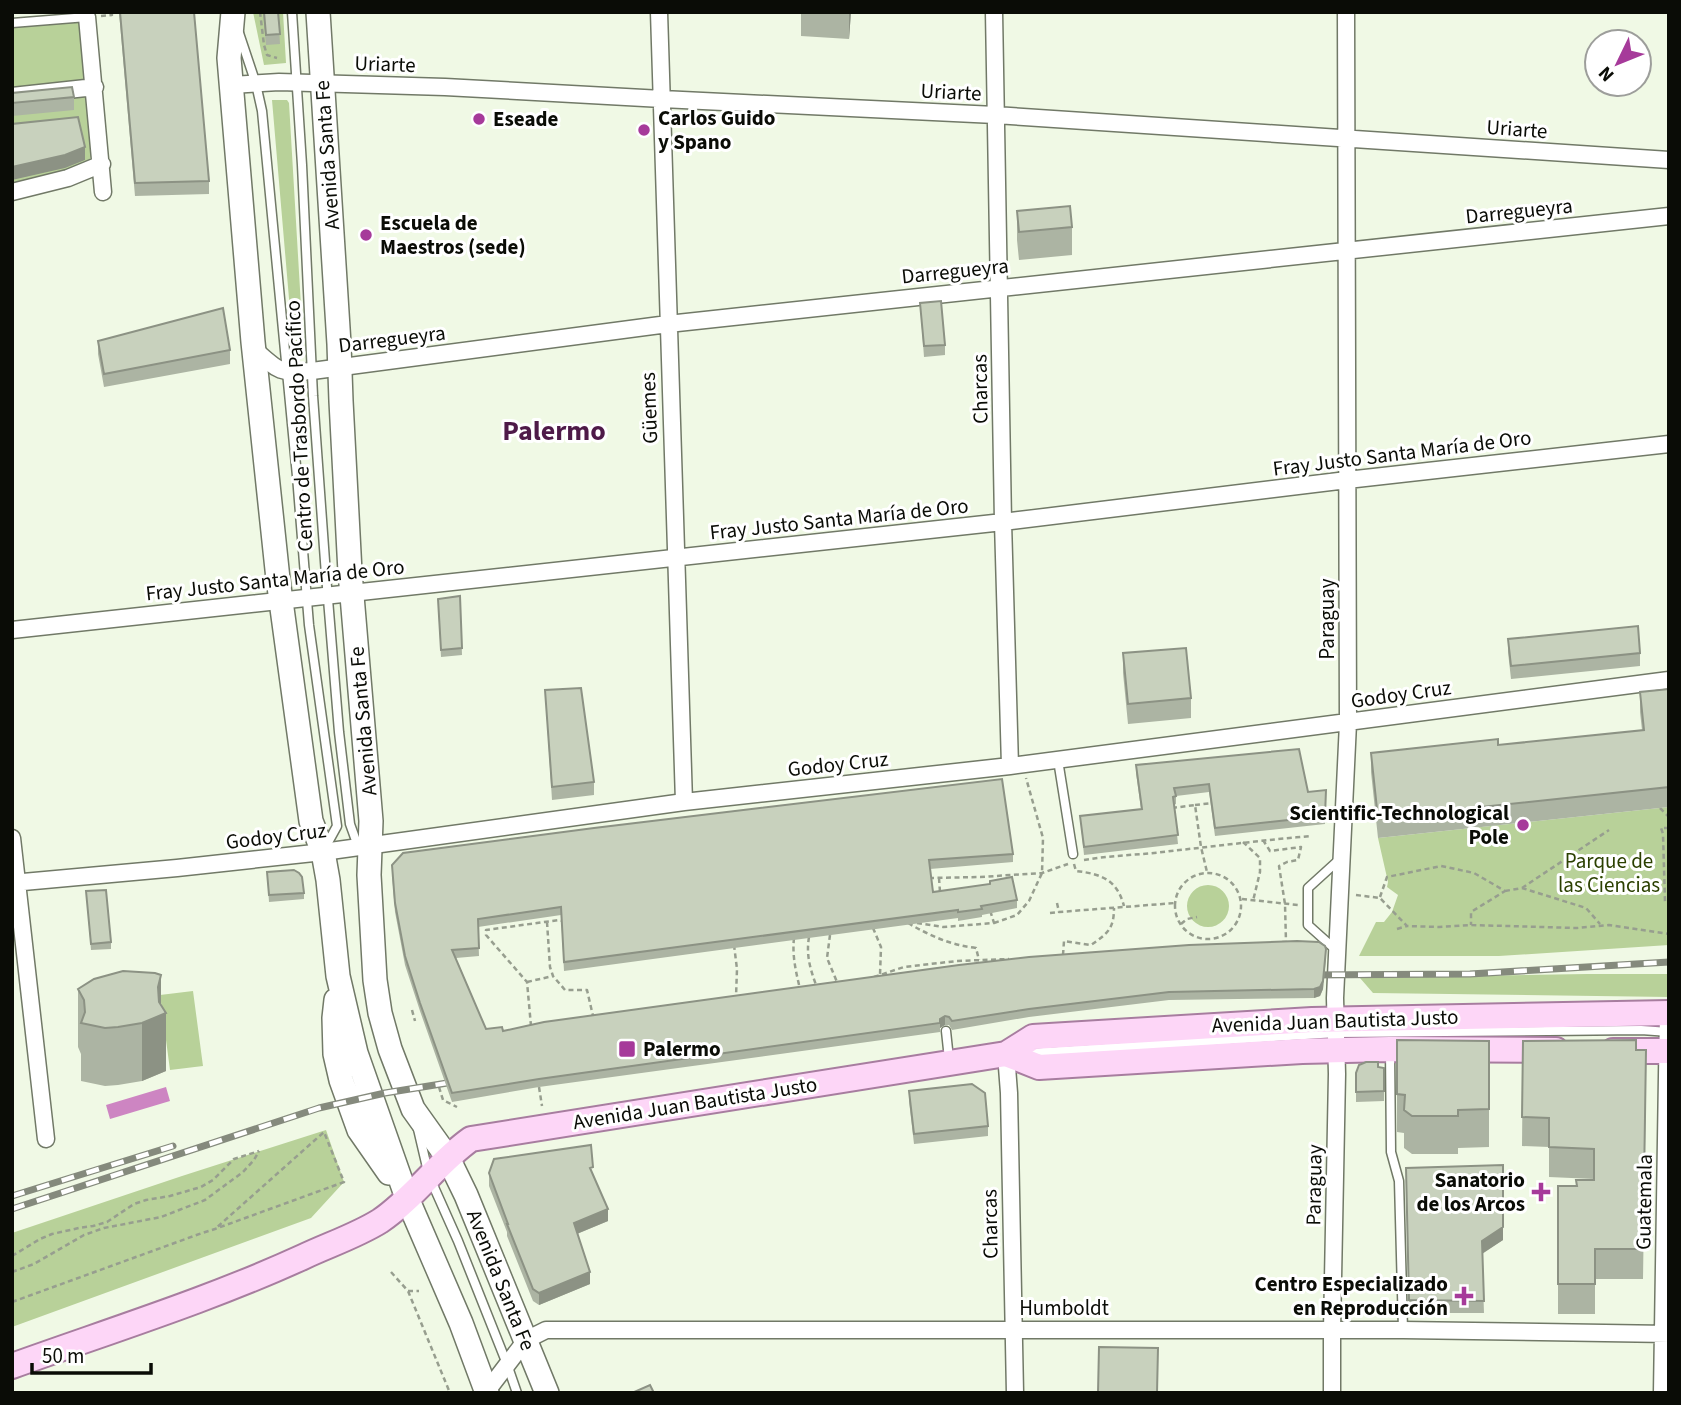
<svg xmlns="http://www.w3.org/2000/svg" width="1681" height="1405" viewBox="0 0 1681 1405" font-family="'Source Sans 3',sans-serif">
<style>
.green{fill:#b8d199}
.water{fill:#cd85c2}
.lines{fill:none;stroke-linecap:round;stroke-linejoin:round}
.lane-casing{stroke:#717967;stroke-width:11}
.street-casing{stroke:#717967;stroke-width:19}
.secondary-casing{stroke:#717967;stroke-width:26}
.primary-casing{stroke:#a77d9f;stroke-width:28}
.path{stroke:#979e8f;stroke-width:2.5;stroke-dasharray:5 3.5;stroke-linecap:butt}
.lane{stroke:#fff;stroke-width:8}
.street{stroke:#fff;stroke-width:16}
.secondary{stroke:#fff;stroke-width:23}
.primary{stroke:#fdd6f7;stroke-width:24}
.rail-casing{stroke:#858a7d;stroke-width:7}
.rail{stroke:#fff;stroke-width:4.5;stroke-dasharray:13;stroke-linecap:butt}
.wall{fill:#acb4a3}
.shaded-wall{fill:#8c9284}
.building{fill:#c8d1bd;stroke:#8c9284;stroke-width:2}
.poi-dot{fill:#a63a9a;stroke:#fff;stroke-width:2.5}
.labels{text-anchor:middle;stroke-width:6;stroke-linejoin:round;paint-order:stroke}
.street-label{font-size:21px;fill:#0a0c06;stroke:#fff}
.poi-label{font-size:21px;font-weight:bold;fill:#0a0c06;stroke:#fff;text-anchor:start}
.park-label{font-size:21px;fill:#2b4000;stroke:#fff}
.district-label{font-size:28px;font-weight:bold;fill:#4e1a48;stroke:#fff}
</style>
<rect width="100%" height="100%" fill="#f0f9e5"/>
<path class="green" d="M253,12h30l3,51 -22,2z
M79,21l12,135 -2,7 -8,4 -69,19v-159z
M272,100h15l2,3 15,254h-10z
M1669,807v138l-170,11h-140l17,-34h8l8,-10 6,-17 -11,-8 1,-5 -10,-44z
M1187 906a21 21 0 1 1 42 0a21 21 0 1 1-42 0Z
M1587,974h82v23l-296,-4 -13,-15z
M193,991l10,75 -33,4 -10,-75z
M326,1130l18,52 -33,36 -299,109v-94l170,-57z"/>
<path class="water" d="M166,1087l4,14 -60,18 -4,-14z"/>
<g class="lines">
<g class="lane-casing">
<path id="lane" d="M292,12l10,153 11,231 13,179 13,157 11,92 9,25
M12,23l75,-6
M239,33l17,51 6,27 35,365 12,149 28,201 -11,20
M1058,760l15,94
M1337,951l-29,-26v-37l33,-30
M946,1031l3,28
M1390,1050l1,102 8,29 4,149
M1028,1053l308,-20 305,-3 28,2
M418,1129l11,47 29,65 49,123 10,29"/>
</g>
<g class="street-casing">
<path id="street" d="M659,12l25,790
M994,12l9,510 7,244
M87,17l16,175
M231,85l48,-3 166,5 217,12 333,16 674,45
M12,96l83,-9
M12,192l56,-14 34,-14
M254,349c25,23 25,24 58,22l356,-47 1001,-108
M12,630l991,-108 344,-42 322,-36
M12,838l34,301
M12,883l165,-15 146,-16 361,-50 326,-36 659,-86
M1006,1054l3,39 6,300
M487,1391l39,-51 20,-10h857l266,4
M1332,1393v-63l5,-256 -2,-76 13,-275 -2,-711
M1662,1393l6,-380"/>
</g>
<g class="secondary-casing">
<path id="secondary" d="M233,12l-4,46 24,284 25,237 33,242 12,31 5,28 10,96 18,77 51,145 54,125 26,70
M318,12l21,332 2,57 9,171 21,249 -2,54 6,105 5,33 10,36 23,60 35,49 18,37 81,198
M336,1000l-2,18 1,36 6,26 18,50 30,43"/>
</g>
<g class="primary-casing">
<path id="primary" d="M1613,1051h56
M1006,1054l33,13 263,-16 88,-2 166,1
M12,1366c97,-35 197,-66 291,-109 25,-12 53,-21 77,-36 34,-23 58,-59 91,-82l535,-85 27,-17 279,-17 357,-7"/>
</g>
<path class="path" d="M260,12l4,33 3,10 10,3
M101,16l11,-1 -1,-3
M1195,805l17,-2
M1172,808l23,-3 6,42 6,25
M1660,808l9,9
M1669,828h-8l2,6 2,68h4
M1263,840l7,11 31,-4 -3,13 -11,2 -8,4 6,38 1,38h-5
M1243,842l17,16v14l-7,29
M1084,860c29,-5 58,-5 87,-9 46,-5 93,-11 140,-15
M1074,864l2,7c26,3 41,9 48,35
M1175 906a33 33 0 1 1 66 0a33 33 0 1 1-66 0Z
M929,878l51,-1 62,-4 26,-9
M939,878l1,14
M1522,888l87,-58
M1505,891l17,-3 64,20 14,16
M1356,895l24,3 27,28 32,1 32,-2 106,3 32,-3 60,9
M1380,897l7,-20 54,-11 33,7 31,18 -34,21v13
M1242,899l56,6
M1057,903l2,9 116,-9
M1050,913l9,-1
M547,922l3,45 3,9 12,14h22l6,26
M908,923c22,13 43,22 68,25l3,12
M917,923l26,4 51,-4 -4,-13
M994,923l23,-8 12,-14 13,-28 1,-35 -17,-60
M1181,924l6,-5 10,-2
M873,928l8,19 -1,28
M1397,929l10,-3
M830,935l-3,23 10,24
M809,937c-3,18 1,31 7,48
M794,938c-2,18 2,34 6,51
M734,945l3,24 -1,28
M1063,955l1,-14 27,4c16,-11 23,-16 23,-37
M874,977l30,-10 53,-6 52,-2
M527,982l26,-6
M412,1010l3,11
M531,1026l-4,-44 -41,-47v-5l73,-10 4,1
M439,1087l4,13 14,7
M539,1087l3,19
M12,1256l28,-17 12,-5 27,-6 14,-2 14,-4 27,-18 12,-4 24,-4 31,-9 12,-7 21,-21 25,-8
M12,1272l22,-8 50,-29 20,-7 57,-11 44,-17 38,-28 11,-12 5,-9
M391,1272l17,19 42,102
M408,1291h11
M12,1302l190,-69 13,-4 129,-47 -20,-50 -109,97"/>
<use href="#lane" class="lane"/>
<use href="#street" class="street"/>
<use href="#secondary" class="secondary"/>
<use href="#primary" class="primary"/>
<g class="rail-casing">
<path id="rail" d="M1306,975l164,-1 199,-12
M12,1196l161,-50
M12,1209l307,-101 66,-15 81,-13"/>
</g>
<use href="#rail" class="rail"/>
</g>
<path class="wall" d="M119,12h75l15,169v13l-74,2z
M263,12h15l2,32 -14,1z
M801,12h50l-2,27 -48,-3z
M12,93l62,4v13l-62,6z
M1017,211l55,16v28l-53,5 -2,-20z
M920,303l25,42v10l-21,2z
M98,341l132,9v14l-126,23 -6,-33z
M460,596l2,59 -21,2 -3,-52z
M1508,639l132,14v13l-129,13 -3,-27z
M1123,653l68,45v20l-63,6 -5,-51z
M1669,689v118l-291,31 -7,-66v-19l127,-8 144,-15 -2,-18v-20z
M545,690l49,92v13l-42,5z
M1136,765l172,27 18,-2 -1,34 -110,12 -6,-44 -33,4v8l-2,1 4,39 -94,11 -4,-39 61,-7 -5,-36z
M1013,854v8l-83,7 3,23 84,8v8l-35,7v2l-24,4v-3l-394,53 -3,-56 -83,12 1,29 -23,2 30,71 17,2 823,-73 -3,31 -3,7 -6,2 -145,2 -140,17 -77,13 -3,-5h-4l-5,3v4l-401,55 -87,15 -32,-91 -15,-46 -10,-53 -3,-38v-9z
M267,872l37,21v6l-35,3z
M86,891l25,51v7l-20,1z
M78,989l83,16 5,66 -24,10 -24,4 -13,1 -24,-5v-27l-3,-7z
M1397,1040l92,1v106l-31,1v6h-46l-8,-6v-15l-7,-1z
M1523,1041l113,9 10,29 -3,200h-48v35h-37v-128h19l17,-6v-1l-45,-2v-30l-27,-1z
M1378,1067l6,1v33l-28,1v-29z
M909,1091l79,35v10l-74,8 -5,-43z
M1406,1168l97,72 -21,13 2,60h-75z
M489,1173l104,2 15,46 -31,13 13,50 -51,21 -6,-4 -26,-65v-4l-18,-46z"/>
<path class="shaded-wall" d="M849,12h2l-2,27z
M85,147v13l-20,8 -53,12v-13z
M1326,949l-3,40 -3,7 -6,2v-9z
M161,975v40l5,-2v58l-24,10v-58l16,-36z
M945,1016v9l-5,3v4v-13z
M1503,1165v75l-21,14v-13z
M608,1209v12l-34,14v-12z
M590,1272v12l-51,21v-12z"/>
<path class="building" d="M120,12h74l15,169 -74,2z
M264,12h14l2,22 -14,1z
M72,87l2,10 -62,6v-10z
M78,117l7,30 -20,8 -53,12v-43z
M1070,206l2,21 -53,5 -2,-21z
M941,301l4,44 -21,1 -4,-43z
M223,308l7,42 -126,24 -6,-33z
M460,596l2,52 -21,2 -3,-51z
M1638,626l2,27 -129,13 -3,-27z
M1186,648l5,50 -63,6 -5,-51z
M581,688l13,94 -42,5 -7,-97z
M1669,689v98l-291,31 -7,-65 127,-14v6l146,-15 -4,-38z
M1299,749l9,43 18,-2 -1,26 -110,12 -6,-44 -35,4 2,8 -3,1 5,38 -94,12 -4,-31 62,-7 -6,-44z
M1002,779l11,75 -84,6 4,32 57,-8v-3l22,-4 5,23 -36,6 1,3 -24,3v-2l-394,52 -3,-55 -83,12 1,29 -27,2 34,79 16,-2 1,4 41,-9 415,-57 70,-8 160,-12 108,-4 22,1 6,4 1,3 -3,32 -3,6 -6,2 -145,3 -140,17 -77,12 -3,-4 -4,-1 -5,3v4l-401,56 -87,14 -32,-90 -15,-47 -10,-53 -3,-38 11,-12 191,-25z
M294,870l5,3 3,4 2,16 -35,2 -2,-23z
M106,890l5,52 -20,2 -5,-53z
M123,971l32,2 6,2 -3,12 1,15 7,11 -24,10 -24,4 -13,1 -24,-5 4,-11 -1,-12 -6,-11 16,-10z
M1397,1040l92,1v68l-31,1v6h-46l-8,-6 1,-15 -8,-1z
M1636,1040v10h10l-3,199h-48v35h-37v-98h19l-1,-6h18v-31l-45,-2v-29l-27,-1 1,-76z
M1366,1062h12v5l6,1v23l-28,1v-19l3,-8z
M972,1084l13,9 3,33 -74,8 -5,-43z
M591,1145l2,22 -3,1 18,41 -34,14 16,49 -51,21 -6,-4 -26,-65h1l-19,-51 5,-14z
M1503,1165v62l-21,14 2,60 -75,-1 -3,-132z
M1099,1347l59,1 -1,45h-59z
M650,1385l4,8h-22z"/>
<g class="poi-dot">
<circle cx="479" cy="119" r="7"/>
<circle cx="644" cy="130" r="7"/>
<circle cx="366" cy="235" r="7"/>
<circle cx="1523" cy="825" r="7"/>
<rect x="618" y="1040" width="18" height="18" rx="3.5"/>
<path d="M1537.5 1181.5h7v7h7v7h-7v7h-7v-7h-7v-7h7z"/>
<path d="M1460.5 1285.5h7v7h7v7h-7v7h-7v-7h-7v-7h7z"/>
</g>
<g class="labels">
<g class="street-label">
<text transform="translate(385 64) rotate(2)" y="7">Uriarte</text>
<text transform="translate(951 92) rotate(3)" y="7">Uriarte</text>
<text transform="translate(1517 129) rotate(4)" y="7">Uriarte</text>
<text transform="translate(327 155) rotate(-94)" y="7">Avenida Santa Fe</text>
<text transform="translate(1519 211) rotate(-6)" y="7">Darregueyra</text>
<text transform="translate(955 271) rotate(-6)" y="7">Darregueyra</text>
<text transform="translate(392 339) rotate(-7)" y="7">Darregueyra</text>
<text transform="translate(980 389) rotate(-91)" y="7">Charcas</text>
<text transform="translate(649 408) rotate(-92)" y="7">Güemes</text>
<text transform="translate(299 426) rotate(-93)" y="7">Centro de Trasbordo Pacífico</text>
<text transform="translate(1402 453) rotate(-7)" y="7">Fray Justo Santa María de Oro</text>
<text transform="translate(839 519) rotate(-6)" y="7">Fray Justo Santa María de Oro</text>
<text transform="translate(275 580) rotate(-6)" y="7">Fray Justo Santa María de Oro</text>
<text transform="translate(1327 619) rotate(-90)" y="7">Paraguay</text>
<text transform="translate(1401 694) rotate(-8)" y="7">Godoy Cruz</text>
<text transform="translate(363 721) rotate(-95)" y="7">Avenida Santa Fe</text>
<text transform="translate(838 764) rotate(-6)" y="7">Godoy Cruz</text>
<text transform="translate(276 836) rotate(-7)" y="7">Godoy Cruz</text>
<text transform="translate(1335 1021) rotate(-2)" y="7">Avenida Juan Bautista Justo</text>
<text transform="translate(695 1103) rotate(-9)" y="7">Avenida Juan Bautista Justo</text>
<text transform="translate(1314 1185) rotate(-89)" y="7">Paraguay</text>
<text transform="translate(1644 1202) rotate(-89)" y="7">Guatemala</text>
<text transform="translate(990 1224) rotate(-91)" y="7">Charcas</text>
<text transform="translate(501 1280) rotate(68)" y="7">Avenida Santa Fe</text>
<text x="1064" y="1315">Humboldt</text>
</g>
<g class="poi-label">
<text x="658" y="125">Carlos Guido<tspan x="658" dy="24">y Spano</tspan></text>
<text x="493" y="126">Eseade</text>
<text x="380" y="230">Escuela de<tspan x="380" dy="24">Maestros (sede)</tspan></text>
<text x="1509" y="820" text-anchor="end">Scientific-Technological<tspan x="1509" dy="24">Pole</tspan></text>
<text x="643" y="1056">Palermo</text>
<text x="1525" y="1187" text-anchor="end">Sanatorio<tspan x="1525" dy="24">de los Arcos</tspan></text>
<text x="1448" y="1291" text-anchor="end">Centro Especializado<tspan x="1448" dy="24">en Reproducción</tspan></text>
</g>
<g class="park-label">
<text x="1609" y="868">Parque de<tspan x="1609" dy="24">las Ciencias</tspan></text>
</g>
<g class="district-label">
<text x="554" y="440">Palermo</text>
</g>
</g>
<rect width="1681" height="1405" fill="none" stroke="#0a0c06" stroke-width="28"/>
<g transform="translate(1618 63) rotate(227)"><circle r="33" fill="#ffffff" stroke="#9d9e9b" stroke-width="2"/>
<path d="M0-5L12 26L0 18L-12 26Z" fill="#a63a9a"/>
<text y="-10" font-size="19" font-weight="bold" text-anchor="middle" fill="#0a0c06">N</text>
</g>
<path d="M32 1363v10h119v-10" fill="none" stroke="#0a0c06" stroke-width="3.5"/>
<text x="42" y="1363" font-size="21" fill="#0a0c06" stroke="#ffffff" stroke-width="5" paint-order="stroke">50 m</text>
</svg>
